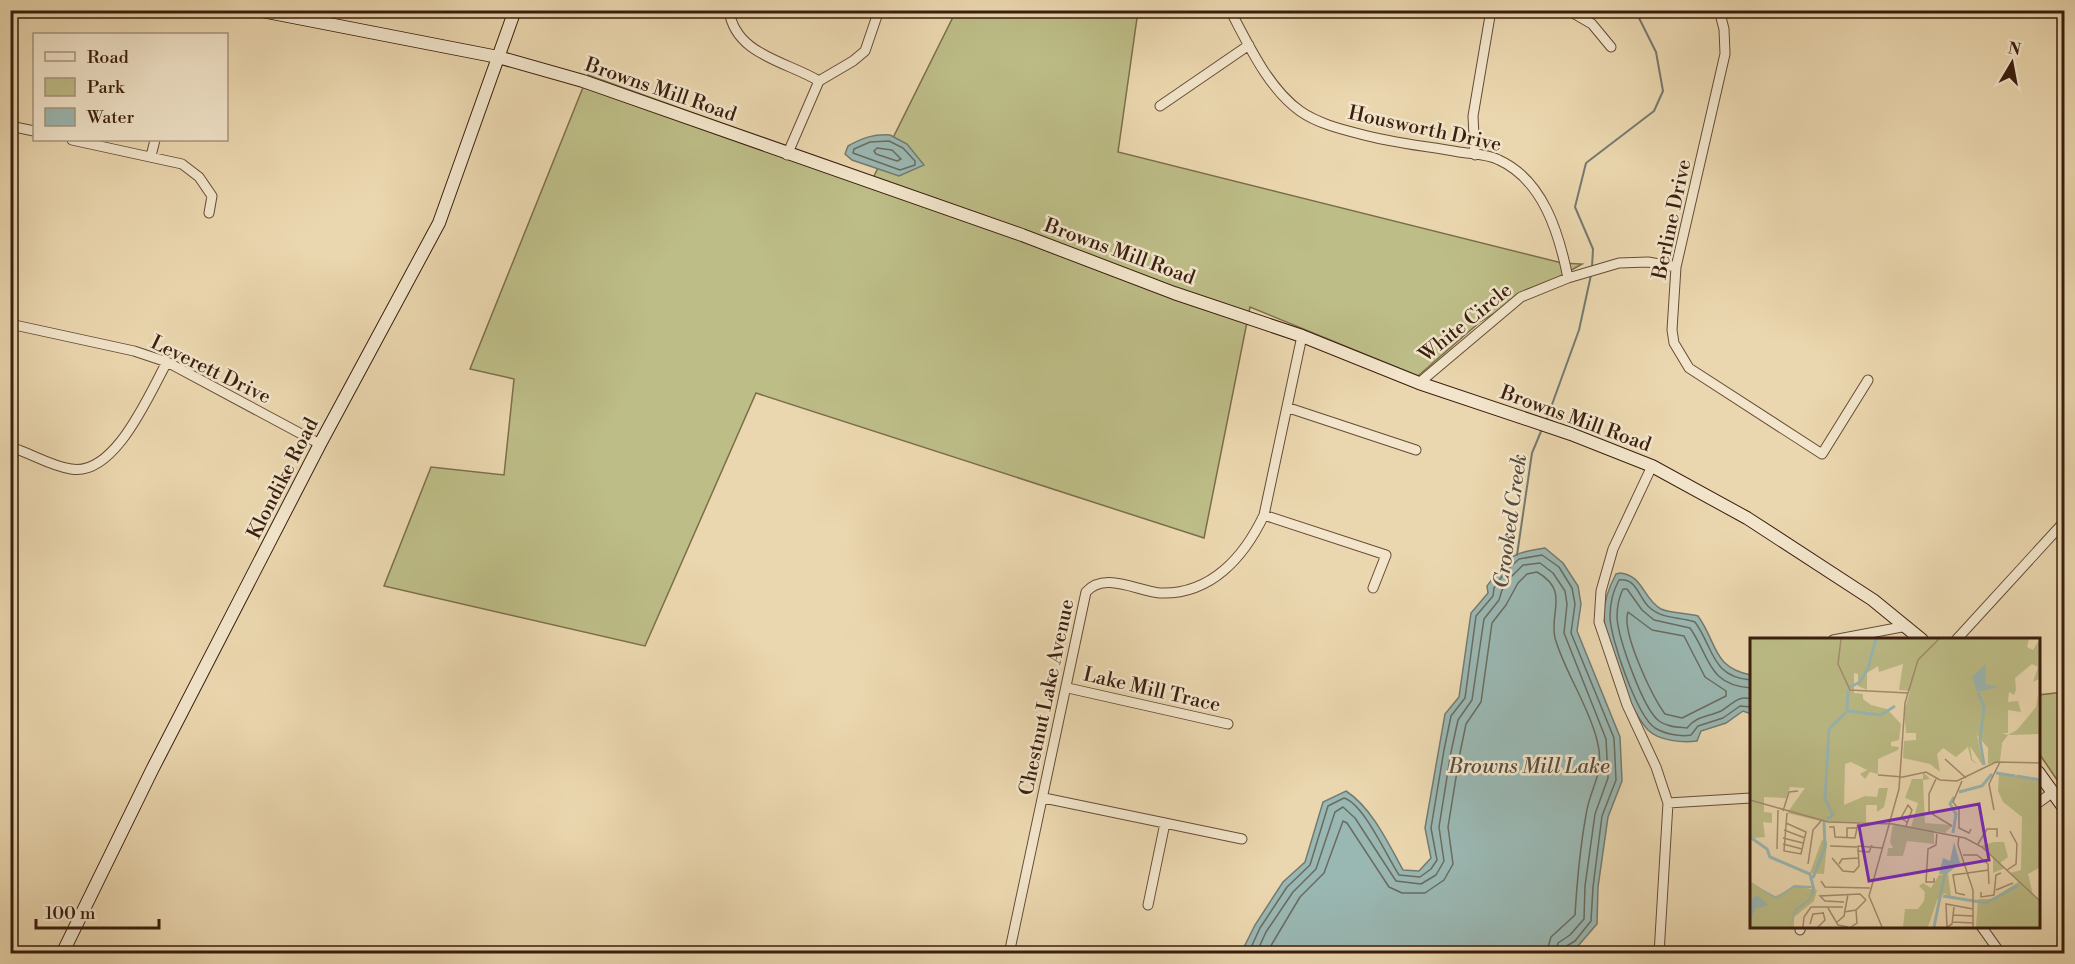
<svg xmlns="http://www.w3.org/2000/svg" width="2075" height="964" viewBox="0 0 2075 964" font-family="'Libre Bodoni',serif">
<style>
.green{fill:#bdbd87;stroke:#7c6e4a;stroke-width:1.5}
.water{fill:#9ab8b3;stroke:#747a71;stroke-width:1.5}
.lines{fill:none;stroke-linecap:round;stroke-linejoin:round}
.shore{stroke:#6a6b60;stroke-width:1.5}
.stream{stroke:#747a71;stroke-width:2}
.minor-casing{stroke:#664c36;stroke-width:11}
.secondary-casing{stroke:#3a1e0e;stroke-width:14}
.minor{stroke:#f2e5cb;stroke-width:9}
.secondary{stroke:#f2e5cb;stroke-width:12}
.labels{text-anchor:middle;stroke-width:5;stroke-linejoin:round;paint-order:stroke}
.street-label{font-size:20px;fill:#3a1e0e;stroke:#f2e5cb}
.water-label{font-size:21px;font-style:italic;fill:#574c40;stroke:#f2e5cb}
.inset-river{fill:none;stroke:#9ab8b3;stroke-width:3}
.inset-road{fill:none;stroke:#a48d6f;stroke-width:1.5}
.view{fill:#7b2cbf;fill-opacity:0.15;stroke:#7b2cbf;stroke-width:3}
.inset-edge{fill:none;stroke:#3a1e0e;stroke-width:3}
</style>
<rect width="100%" height="100%" fill="#ebd7af"/>
<filter id="stains"><feTurbulence type="fractalNoise" baseFrequency=".00333" numOctaves="4"/><feColorMatrix values="0 0 0 0 .2 0 0 0 0 .09 0 0 0 0 .02 0 0 0 .5 -.17"/></filter>
<radialGradient id="worn" r=".72"><stop offset=".6" stop-color="#630" stop-opacity="0"/><stop offset="1" stop-color="#630" stop-opacity=".3"/></radialGradient>
<path class="green" d="M956,11h182l-20,141 444,111 20,1 -101,57 -63,55 -168,-69 -46,231 -448,-145 -111,253 -261,-60 47,-119 73,8 10,-96 -44,-10 118,-294 285,103z
M2064,692v98l-26,-38v-57z"/>
<path class="water" d="M890,135l17,9 17,21 -25,11 -47,-16 -7,-6 3,-8c14,-8 25,-12 42,-11z
M1545,548l18,15 15,23 3,18 -4,27 43,106 2,44 -14,36 -10,70 -1,37 -19,22 -14,7h-323l14,-28 28,-43 22,-20 18,-60 23,-11c26,17 42,52 57,79l16,1 12,-13 -6,-30 20,-114 14,-17 12,-84 17,-20 -1,-7c22,-29 22,-33 58,-38z
M1620,573c23,2 23,26 41,36 8,4 26,4 37,7 20,28 14,51 53,59v39l-8,-3 -17,12 -25,8 -4,10c-14,2 -38,0 -49,-11 -20,-22 -41,-82 -44,-111 -1,-15 5,-32 12,-45z"/>
<g class="lines">
<path class="shore" d="M889,141l14,7 12,13v4l-15,5 -47,-17 1,-4 16,-7z
M877,148l15,2 9,9 -4,2 -21,-7 -2,-3z
M1628,612l24,18 32,6 21,41 21,14v5l-44,22 -17,-4c-13,-18 -44,-82 -37,-102z
M1751,680c-40,-3 -37,-32 -56,-58 -17,-6 -32,-2 -46,-15 -10,-9 -13,-30 -30,-27 -6,11 -9,24 -9,36 0,22 27,100 45,112 10,6 25,9 36,7l7,-9 25,-8 17,-12 11,1
M1751,688c-44,-3 -41,-32 -61,-60l-36,-8 -12,-10 -15,-21h-4c-4,8 -6,20 -6,28 1,21 26,92 42,104 8,6 19,6 28,7 9,-12 21,-11 34,-17 11,-6 16,-16 30,-12
M1248,954l12,-26 27,-41 23,-22 18,-59 16,-8c20,6 43,59 55,77l21,2 11,-8 6,-9 -6,-32 13,-78 7,-34 14,-18 11,-82 17,-20 1,-8 11,-16 14,-13 23,-4 17,12 13,21 3,16 -4,29 43,105 2,42 -14,36 -9,71 -2,34 -16,20 -10,6 -2,7
M1256,954l10,-22 27,-40 23,-23 19,-57 8,-5 12,11 41,63 25,3 15,-9 8,-14 -5,-34 12,-75 7,-32 14,-20 12,-81 15,-19 3,-10 9,-13 12,-12 17,-2 13,10 12,18 2,13 -3,29 42,106 2,39 -13,36 -10,72 -1,33 -14,16 -12,8 -3,11
M1266,954l34,-57 24,-24 19,-52 4,2 42,64 13,6h23l19,-13 9,-16 -5,-37 12,-74 6,-29 15,-22 11,-79 14,-18 12,-22 9,-9 10,-2c33,19 12,40 18,66 10,35 33,66 42,102 9,34 -7,46 -11,75 -6,33 -9,67 -11,100l-24,22 -5,17"/>
<path class="stream" d="M1592,267l1,-18 -18,-42 11,-44 68,-52 9,-20 -7,-39 -21,-42
M1546,421l33,-91 12,-55
M1517,555l15,-102 10,-24"/>
<g class="minor-casing">
<path id="minor" d="M729,10c6,45 57,51 90,71
M1230,10c18,34 38,78 70,101 17,12 40,18 60,23 32,9 66,12 99,18 13,2 29,2 40,8 44,20 60,73 69,118
M1568,10l24,14 19,23
M1719,10l5,19 1,25 -49,213 -4,63 2,13 15,25 133,86 46,-74
M1160,106l89,-61
M10,126l24,5
M72,140l110,24 17,13 13,19 -3,17
M787,155l32,-74 34,-20 12,-10 14,-41
M1475,155l-2,-39 18,-106
M151,156l4,-16
M10,324l124,27 33,11 153,82
M1419,383l102,-86 47,-19 51,-15 29,-1 28,5
M1289,408l127,42
M10,447c21,6 40,19 61,22 44,8 78,-75 96,-107
M1652,466l-39,83 -12,42 -2,31 28,83 29,62 12,36 -9,151
M1264,515l122,40 -13,33
M1833,640l74,-14
M1956,640l108,-118
M1068,688l160,36
M1044,798l198,41
M1668,803l83,-5
M2038,803l15,-11
M1148,905l17,-82
M1981,926l20,28
M1800,930l1,-4
M1009,954l77,-362c18,-21 51,-1 74,1 51,2 84,-36 104,-78l38,-179"/>
</g>
<g class="secondary-casing">
<path id="secondary" d="M257,10l241,47 85,24 439,154 152,58 128,43 117,47 152,51 81,32 95,52 126,82 49,40
M2038,772l26,36
M62,954l90,-184 168,-326 119,-221 76,-213"/>
</g>
<use href="#minor" class="minor"/>
<use href="#secondary" class="secondary"/>
</g>
<g class="labels">
<g class="street-label">
<text transform="translate(661 89) rotate(19)" y="7">Browns Mill Road</text>
<text transform="translate(1425 128) rotate(12)" y="7">Housworth Drive</text>
<text transform="translate(1671 219) rotate(-78)" y="7">Berline Drive</text>
<text transform="translate(1120 251) rotate(20)" y="7">Browns Mill Road</text>
<text transform="translate(1465 322) rotate(-39)" y="7">White Circle</text>
<text transform="translate(211 369) rotate(26)" y="7">Leverett Drive</text>
<text transform="translate(1576 418) rotate(20)" y="7">Browns Mill Road</text>
<text transform="translate(282 478) rotate(-63)" y="7">Klondike Road</text>
<text transform="translate(1152 689) rotate(13)" y="7">Lake Mill Trace</text>
<text transform="translate(1046 697) rotate(-78)" y="7">Chestnut Lake Avenue</text>
</g>
<g class="water-label">
<text transform="translate(1510 521) rotate(-82)" y="7">Crooked Creek</text>
<text x="1529" y="773">Browns Mill Lake</text>
</g>
</g>
<g transform="translate(1750 638)">
<rect width="290" height="290" fill="#ebd7af"/>
<path d="M0,1h279l-2,8 6,3 6,-10v39l-6,3 5,-15 -6,-3 -17,14 1,12 -2,5 -5,-3 -1,10 10,-1 3,11 -13,-2v23h-6l6,2 9,-5 19,-23 2,-13 1,40 -31,1 -6,8 -2,18 -12,3v-16l-11,-13 6,31 -13,-20 2,13 5,5 -6,-4 -3,-13 -12,10 -13,-9 -6,6 3,18 -10,-8 -27,-6 1,-17 12,-1v-7h-10l-2,-21 6,-21 -11,-1 4,-26 -24,8 -1,-6 -11,7v17l-9,-4v-12l-4,-1v20l9,1v5l8,6 16,4 14,15 -2,16 -8,2v4l8,1 -1,3 -20,9v15l-8,-2 -5,7 -5,-5 7,-4 -16,-8 -6,2 -1,41 21,-9 12,1 2,-9h9l-4,19 -7,5v-7h-11v17h-41l-38,-9 18,-25 -15,-1 -4,11 -22,-1v15l8,1v10l-9,-1 2,15 -11,1 -4,-2zM173,134l7,7 -7,1 2,43 28,2 -8,8 -11,-2v13l-27,-3 -4,15h-16l1,-8h5l-3,-6 3,-18 18,3 7,-24 -13,-5 7,-19h11zM249,135l40,5v90l-11,6 5,21 6,6v26h-63l2,-28h14l26,-17 -8,-9 11,-3 1,-53 -19,-15 -5,-11zM72,202l5,2 -3,32 -14,-1zM244,204h10l4,15 -8,6 5,5 -12,5v-16l-12,-11zM198,236l3,23 -7,-4 -7,7 -9,27h-25l2,-18h13l6,-8 1,-9 -6,-6 4,-3 8,5 8,-13zM0,243l24,16 21,-11 22,4 -3,11 -20,16v10h-44z" fill="#bdbd87"/>
<path d="M236,26l-1,20 13,3 -21,5 -5,-15zM204,204l6,21 -13,11h-8l4,-16 7,3zM0,245l27,14 17,-12 17,1 4,5 -6,10 -13,10 -6,16 5,-18 14,-10 3,-11h-18l-18,11zM7,257l12,10 -14,4 -5,14v-23z" fill="#9ab8b3"/>
<path class="inset-river" d="M100,49l10,-5 8,-14 8,-29M228,55l6,14 -4,33 4,25M98,73l33,4 14,-9M246,135l19,3M267,138l23,4M209,154l23,-6 10,-12M77,181l6,-4 -8,-16 4,-70 18,-18 1,-21M203,195l3,-19 -6,-10 4,-7M0,199l17,12 3,8 40,17 4,16M63,240l12,-31 -1,-25M193,258l43,7 33,-18M184,289l11,-54"/>
<path class="inset-road" d="M91,1l-3,25 12,26 58,3M195,121l21,19M128,137l25,2 23,-5 14,8 17,1 39,-19 44,1M186,141l-7,15v18l23,14M212,143l-9,21 6,8v18l10,5 2,-4M0,162l78,22 65,2 72,14 17,9 58,54M244,172l-5,-26 11,-22M33,173l6,-19 9,-1M36,185l20,9 -5,22 -17,-3 3,-38M156,188l6,-16 -4,-5 -7,13 6,4M79,189h5l1,10 20,1 3,-15M34,192l21,8M209,198l-1,9 15,45v37M33,200l20,5M97,200v-10h10M33,206l19,5M228,206l9,-15h10v8M80,208l27,1M27,211l1,-39M107,213l12,1 3,-7M213,217h14l11,9 1,20M82,220l11,13 11,1 5,-6 -1,-20 24,2M58,226l5,-34 8,-9M89,226l3,-5 16,-1M257,232l9,-6 1,-20 -7,-13M184,240v4h-8l2,-33 8,-4 1,-13M71,243l4,6 45,1M246,252l17,-7M231,254v5l13,-2 2,-20 5,-2M215,257l-9,-2 -3,-18 36,-5M94,264l-19,-1 -5,-5 40,-2 6,6M78,270l10,17 10,2M94,274l12,-2 10,-10M203,277l20,1M202,284l22,1M86,285l8,-7 4,-22M60,286l3,-10 11,-1M53,289l1,-10 7,-10h32M68,289l7,-7 -2,-8M101,289l6,-4 -1,-13M132,289l-13,-31 30,-107 6,-86 13,-43 21,-21M197,289l-1,-23 27,5M197,289l5,-3 2,-17"/>
<path class="view" d="M229,166l10,56 -120,21 -10,-55z"/>
<rect width="290" height="290" class="inset-edge"/>
</g>
<rect width="2075" height="964" fill="none" stroke="#ebd7af" stroke-width="36"/>
<rect x="12" y="12" width="2051" height="940" fill="none" stroke="#3a1e0e" stroke-width="3"/>
<rect x="18" y="18" width="2039" height="928" fill="none" stroke="#3a1e0e" stroke-width="1.5"/>
<rect x="33" y="33" width="195" height="108" fill="#f2e5cb" stroke="#a8957f" stroke-width="1.5"/>
<rect x="45" y="52" width="30" height="9" fill="#f2e5cb" stroke="#a8957f" stroke-width="1.5"/>
<text x="87" y="63" font-size="18" fill="#3a1e0e">Road</text>
<rect x="45" y="78" width="30" height="18" fill="#bdbd87" stroke="#a8957f" stroke-width="1.5"/>
<text x="87" y="93" font-size="18" fill="#3a1e0e">Park</text>
<rect x="45" y="108" width="30" height="18" fill="#9ab8b3" stroke="#a8957f" stroke-width="1.5"/>
<text x="87" y="123" font-size="18" fill="#3a1e0e">Water</text>
<g transform="translate(2012 63) rotate(10)" stroke="#f2e5cb" stroke-width="4.5" paint-order="stroke">
<path d="M0-4.5L10 22L0 15L-10 22Z" fill="#3a1e0e"/>
<text y="-9" font-size="16" font-weight="bold" text-anchor="middle" fill="#3a1e0e">N</text>
</g>
<path d="M36 919v9h123v-9" fill="none" stroke="#3a1e0e" stroke-width="3"/>
<text x="45" y="919" font-size="18" fill="#3a1e0e" stroke="#f2e5cb" stroke-width="4.5" paint-order="stroke">100 m</text>
<rect width="100%" height="100%" filter="url(#stains)"/>
<rect width="100%" height="100%" fill="url(#worn)"/>
</svg>
